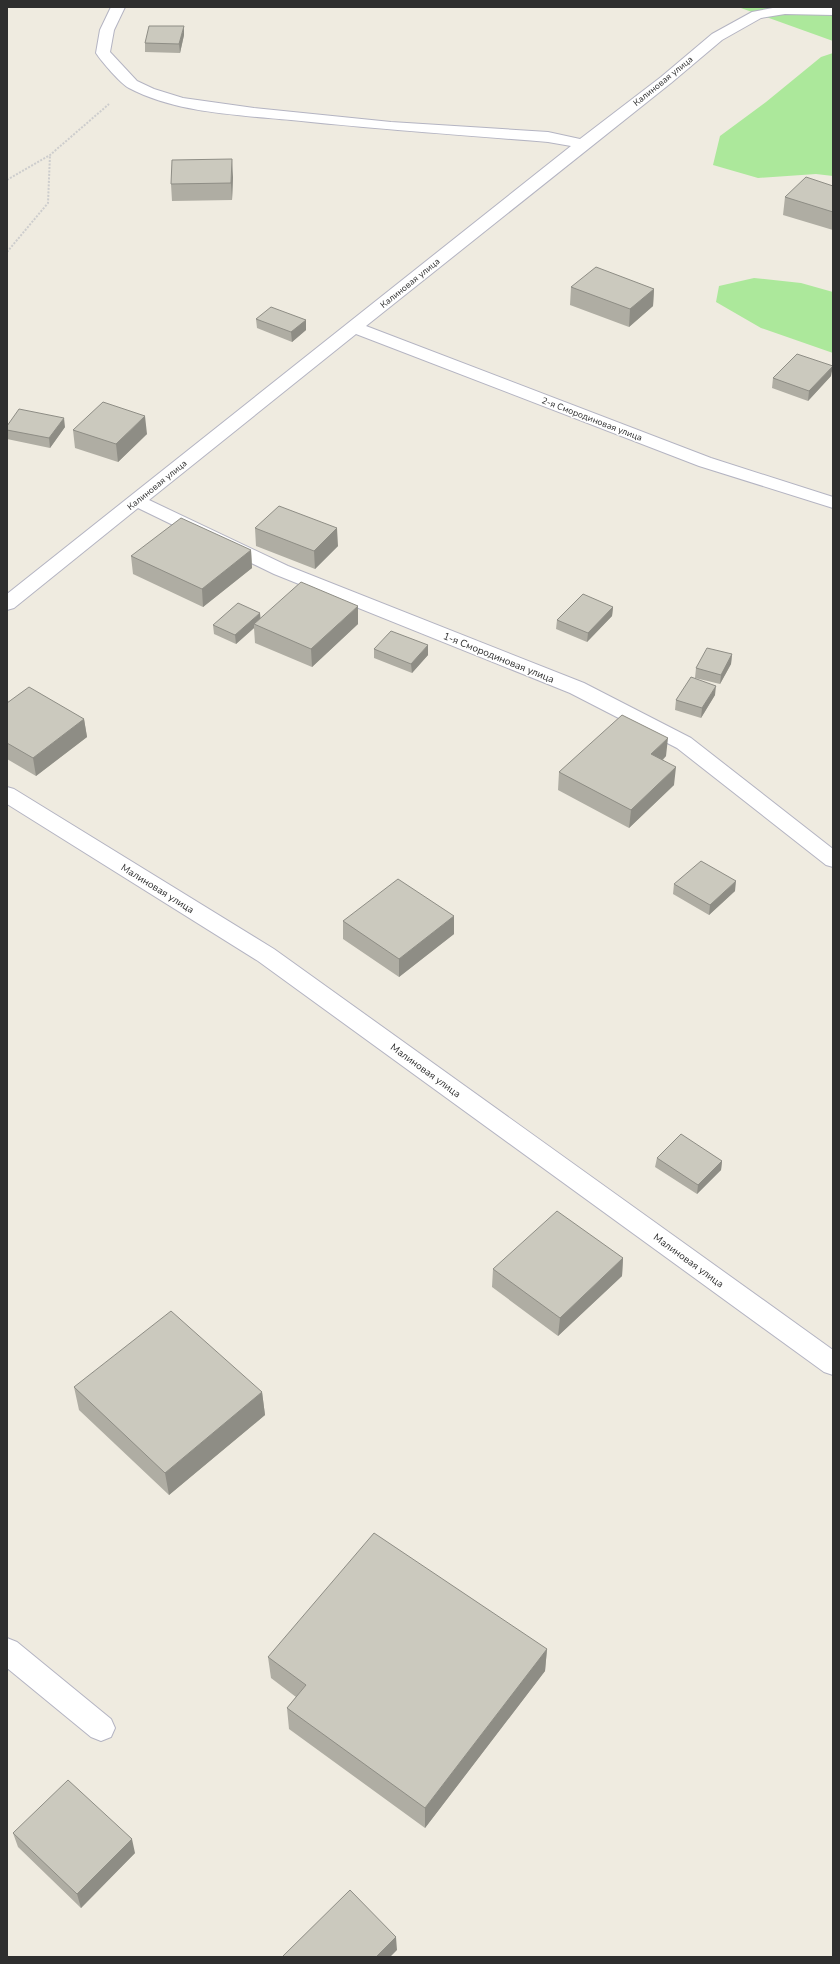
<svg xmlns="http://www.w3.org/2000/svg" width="840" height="1964" viewBox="0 0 840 1964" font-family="'Nunito Sans',sans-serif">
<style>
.green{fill:#ace89b}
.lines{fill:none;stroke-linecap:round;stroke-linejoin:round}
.street-casing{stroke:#b4b4c2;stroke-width:2}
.path{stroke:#cdcdcd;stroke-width:2;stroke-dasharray:2 1.5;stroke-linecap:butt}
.street{fill:#fff;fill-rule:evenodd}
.wall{fill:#afada3}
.shaded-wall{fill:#8e8d85}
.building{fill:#cbc9be;stroke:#8e8d85}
.labels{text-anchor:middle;stroke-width:3;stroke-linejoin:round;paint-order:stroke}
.far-street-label{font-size:9px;fill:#2e2e2e;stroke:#fff}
.street-label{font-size:10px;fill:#2e2e2e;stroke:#fff}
</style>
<rect width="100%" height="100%" fill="#efebe0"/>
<path class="green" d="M738,7h95v34z
M833,53v123l-17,-2 -58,4 -45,-13 7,-29 46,-34 55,-45z
M754,278l47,5 32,9v61l-72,-25 -45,-26 3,-16z"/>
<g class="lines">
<g class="street-casing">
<path id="street" d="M111,7h14l-11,23 -4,22 27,29 17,8 29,9 71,10 137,14 157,10 32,7 81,-62 51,-43 40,-22 26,-5h55v8l-48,-1 -24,4 -39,22 -51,43 -305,243 345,132 122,39v11l-134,-42 -343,-132 -207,166 139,66 296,117 107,55 142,111v18l-7,-2 -149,-117 -107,-55 -296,-119 -136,-66 -124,100 -7,2v-16l564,-448 -23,-4c-86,-7 -171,-13 -257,-22 -52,-5 -115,-7 -162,-32 -9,-5 -27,-26 -33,-35l4,-23z
M7,787l7,2 260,160 559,401v25l-9,-3 -566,-411 -251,-157z
M7,1638l10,4 94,77 4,9 -4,9 -10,4 -10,-4 -84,-69z"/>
</g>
<path class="path" d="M7,180l43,-25 59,-51
M7,252l41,-49 2,-48"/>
<use href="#street" class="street"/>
</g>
<path class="wall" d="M184,35l-4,18 -35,-1v-9z
M233,177l-1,23 -60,1 -1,-17z
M833,186v44l-50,-15 2,-18z
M571,287l83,2 -1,17 -24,21 -59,-22z
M256,319l50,1v10l-14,12 -35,-14z
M831,376l-23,25 -36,-13 1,-10z
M7,426l58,1 -15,21 -43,-9z
M73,430l74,4 -29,28 -43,-14z
M255,528l83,18 -23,23 -59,-23z
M251,550l1,18 -49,39 -70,-33 -2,-18z
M613,607l-1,9 -25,26 -31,-13 1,-9z
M261,618l97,6 -46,43 -57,-24 -1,-15 -18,16 -22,-10 -1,-9z
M374,649l54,6 -16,18 -38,-15z
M732,654l-1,10 -11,20 -25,-6 1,-10z
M715,695l-14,23 -26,-8 1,-10z
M7,703l77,16 3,18 -51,39 -29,-17z
M666,756l-3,4 11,25 -45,43 -71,-38 1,-18z
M674,884l61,7 -26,24 -36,-21z
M454,916v18l-55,43 -56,-38v-18z
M657,1158l65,3 -1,9 -24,24 -42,-27z
M623,1258l-1,18 -64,60 -66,-49 1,-18z
M74,1387l188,5 3,23 -96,80 -90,-85z
M547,1649l-2,22 -120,157 -136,-99 -2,-21 9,-11 -25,-19 -3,-21z
M13,1833l122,20 -54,55 -63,-61z"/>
<path class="shaded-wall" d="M184,26v9l-4,18 -1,-9z
M232,159l1,18 -1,23 -1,-17z
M654,289l-1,17 -24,21 1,-18z
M306,320v10l-14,12 -1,-10z
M833,366l-2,10 -23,25 1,-10z
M145,416l2,18 -29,28 -2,-18z
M64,418l1,9 -15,21 -1,-10z
M337,528l1,18 -23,23 -1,-18z
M251,550l1,18 -49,39 -1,-18z
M358,606v18l-46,43 -1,-18z
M613,607l-1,9 -25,26 1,-9z
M260,613l1,9 -7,2v4l-18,16 -1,-9z
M428,645v10l-16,18 -1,-9z
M732,654l-1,10 -11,20 1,-9z
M716,686l-1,9 -14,23 1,-10z
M84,719l3,18 -51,39 -3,-18z
M668,738l-2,18 -16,16 1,-18z
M676,767l-2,18 -45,43 2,-18z
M736,881l-1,10 -26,24 1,-10z
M454,916v18l-55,43v-18z
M722,1161l-1,9 -24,24 1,-9z
M623,1258l-1,18 -64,60 2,-18z
M262,1392l3,23 -96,80 -4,-22z
M547,1649l-2,22 -120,157v-20z
M132,1839l3,14 -54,55 -4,-14z
M396,1937l1,13 -7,7h-14z"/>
<path class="building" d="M149,26h35l-5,18 -34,-1z
M232,159l-1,24 -60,1 1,-24z
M806,177l27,9v26l-48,-15z
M596,267l58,22 -24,20 -59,-22z
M271,307l35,13 -15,12 -35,-13z
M797,354l36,12 -24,25 -36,-13z
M103,402l42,14 -29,28 -43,-14z
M19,409l45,9 -15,20 -42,-8v-4z
M279,506l58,22 -23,23 -59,-23z
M181,518l70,32 -49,39 -71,-33z
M301,582l57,24 -47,43 -57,-25z
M583,594l30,13 -25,26 -31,-13z
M238,603l22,10 -25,22 -22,-10z
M391,631l37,14 -17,19 -37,-15z
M707,648l25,6 -11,21 -25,-7z
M691,677l25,9 -14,22 -26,-8z
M29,687l55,32 -51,39 -26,-15v-40z
M622,715l46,23 -17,16 25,13 -45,43 -72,-38z
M701,861l35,20 -26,24 -36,-21z
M398,879l56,37 -55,43 -56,-38z
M681,1134l41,27 -24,24 -41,-27z
M557,1211l66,47 -63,60 -67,-49z
M171,1311l91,81 -97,81 -91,-86z
M374,1533l173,116 -122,159 -138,-100 19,-23 -38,-28z
M68,1780l64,59 -55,55 -64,-61z
M350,1890l46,47 -20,20h-94z"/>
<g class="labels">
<g class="far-street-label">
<text transform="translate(663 81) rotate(-39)" y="3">Калиновая улица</text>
<text transform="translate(410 283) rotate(-39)" y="3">Калиновая улица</text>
<text transform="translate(592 419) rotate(21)" y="3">2-я Смородиновая улица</text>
<text transform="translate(157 485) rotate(-39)" y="3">Калиновая улица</text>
</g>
<g class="street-label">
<text transform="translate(499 657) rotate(22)" y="4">1-я Смородиновая улица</text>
<text transform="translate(158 888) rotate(32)" y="4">Малиновая улица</text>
<text transform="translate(426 1070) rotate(36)" y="4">Малиновая улица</text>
<text transform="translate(689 1260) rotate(36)" y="4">Малиновая улица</text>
</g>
</g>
<rect width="840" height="1964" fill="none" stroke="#2e2e2e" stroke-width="16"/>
</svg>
